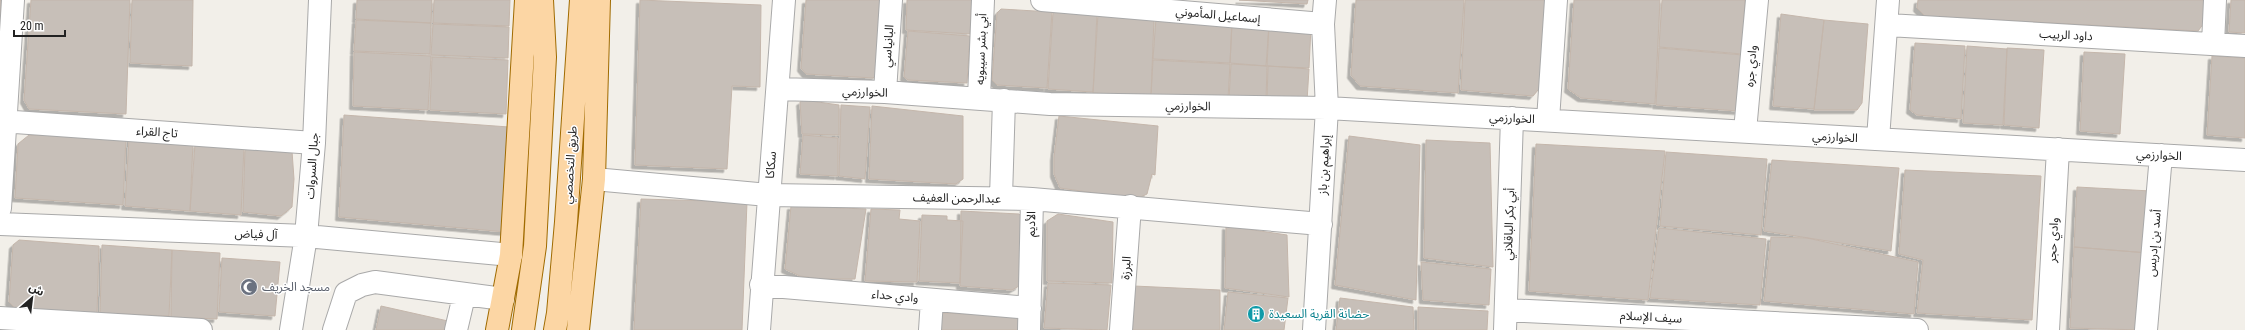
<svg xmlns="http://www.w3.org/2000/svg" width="2245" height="330" viewBox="0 0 2245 330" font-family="'Roboto Condensed','Noto Sans Arabic',sans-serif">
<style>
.building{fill:#c7bfb8;stroke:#c4b6ab;filter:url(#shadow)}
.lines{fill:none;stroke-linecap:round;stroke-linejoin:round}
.minor-casing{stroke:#a9a9a9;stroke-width:24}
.major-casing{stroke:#a06b00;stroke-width:24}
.minor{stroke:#fff;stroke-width:22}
.major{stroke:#fcd6a4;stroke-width:22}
.labels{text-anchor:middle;stroke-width:3;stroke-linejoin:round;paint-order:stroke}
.street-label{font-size:12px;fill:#222;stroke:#fff}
.worship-label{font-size:12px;fill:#5b616d;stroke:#fff;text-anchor:start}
.culture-label{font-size:12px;fill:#0d838f;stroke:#fff;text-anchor:start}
</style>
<defs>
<filter id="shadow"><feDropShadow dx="-3.5" dy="3.5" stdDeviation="0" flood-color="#0004"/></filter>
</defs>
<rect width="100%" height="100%" fill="#f2efe9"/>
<path class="building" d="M0,0h2l-2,39z
M31,0h99l-4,114 -97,-5 -5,-9z
M132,0h61l-1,66 -62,-3z
M357,0h75l-1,23 -75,-4z
M434,0h76l-1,26 -76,-3z
M640,0l121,5 -1,82 -28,-1 -5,83 -92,-4z
M806,0h76l-4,74 -5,4 -67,-4 -5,-6z
M907,0h65l-2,34 -64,-4z
M1239,0h69l-1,4z
M1356,0h108l-6,93 -98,-7 -9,-11z
M1465,0h84l-6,84 -10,12 -72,-6z
M1574,0h86l-5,104 -74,-6 -13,-9z
M1662,0h83l-3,54 -83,-7z
M1918,0h288l-2,23 -6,8 -273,-15 -8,-8z
M2231,0h14v33l-16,-1z
M1001,9l51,3 -5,76 -50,-3 -5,-5 5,-67z
M1053,12l44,2 -4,78 -45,-3z
M1098,14l56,4 -3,78 -58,-3z
M1781,14l43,6 -10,89 -41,-3z
M1156,18l76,5 -2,40 -77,-4z
M356,20l75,3 -1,31 -76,-3z
M1824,20l44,4 -6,79 -5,7h-43z
M1232,22l37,3 -3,41 -36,-3z
M433,24l76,3 -1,31 -77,-3z
M1269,24l42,3 -2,41 -42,-2z
M908,31l62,5 -3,47 -59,-3 -4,-3z
M1915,43l50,3 -4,73 -44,-4 -7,-5z
M1967,46l40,3 -4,76 -40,-2z
M1659,48l84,7 -5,56 -82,-6z
M2007,48l37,2 -5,78 -35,-3z
M354,52l77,4 -3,54 -75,-4z
M2084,52l41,2 -5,80 -40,-3z
M2212,56l33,2v80l-38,-3z
M432,57l76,3 -2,54 -76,-4z
M1153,60l77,4 -2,35 -77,-3z
M1231,64l36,2 -1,35 -37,-2z
M1268,66l41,3 -2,32 -40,-1z
M804,100l35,5v30l-37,-1 -2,-32z
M841,105l29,2 -5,72 -26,-3z
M872,106l91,10v63l-7,5 -87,-5z
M344,115l165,12 -3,105 -167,-15z
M1059,116l99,10 -3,49 -3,-1 -5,20 -11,5 -76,-11 -6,-14v-17z
M29,135l97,2 -3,68 -108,-7 3,-54z
M803,135l35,3v38l-38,-2z
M1349,136l71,9 -4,155 -81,-15z
M129,138l64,4 -3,69 -65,-5z
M1426,140l64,3 3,124 -69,-9z
M195,144l49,3 -3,68 -51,-4z
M1536,144l129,7 -17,149 -119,-9z
M245,148l47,3 2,28 -2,28 -11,9 -38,-4z
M1666,152l101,7 -6,76 -101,-9z
M1772,160l127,8 -8,83 -127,-20z
M1905,170l136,6 -9,144 -115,-7 6,-53 -24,-6z
M2077,187l74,4 -3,62 -74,-6z
M641,199l106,3 -5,128h-108z
M791,206l75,3 -11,70h-35l-20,-3 -15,-7z
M871,209l29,1 -1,9 21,2 -3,61 -52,-1z
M961,211l58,3 4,4 -4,68 -7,4 -52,-4z
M1058,214l55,8 -1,61 -65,-2v-60z
M922,215l25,1v4l16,1 -3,62 -41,-2z
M1226,226l61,9 2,62 -64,-9z
M1659,228l107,11 -6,66 -110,-7z
M1771,237l36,1 111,24 -4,52 -150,-13z
M19,240l80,6 -2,68 -79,-3 -9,-9 4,-57z
M102,245l70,5 -3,66 -69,-3z
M2074,247l74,6 -6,77 -72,-2z
M172,250l48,3 -3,66 -46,-2z
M222,258l58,4 -5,54 -56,-4z
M1421,262l70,7 -2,36 -66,-5z
M1048,283l63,2 -4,45 -63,-2z
M1134,286l86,4v40h-88z
M1228,292l60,6 -4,32h-60z
M1340,298l73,9 1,23h-78z
M381,306l67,15 -2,9h-70z
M1418,307l70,4 -1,19h-69z
M942,313l77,3 -1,14h-77z"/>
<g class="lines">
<g class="minor-casing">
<path id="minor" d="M1042,0l281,24
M1888,25l357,21
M2213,44l2,-44
M778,89l107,3 165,12 277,4 918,52
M885,92l6,-92
M979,98l4,-98
M1004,100l-3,97 31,2 -3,131
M1548,120l8,-120
M0,121l314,22
M1745,131l12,-131
M1878,139l10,-139
M594,179l174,16 264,4 289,25
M0,208l13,-208
M0,224l306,12 205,19
M761,285l269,23
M1506,310l411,20
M0,318l201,12
M291,330l15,-94 8,-93 6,-143
M334,330l12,-37 16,-8 13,-3 128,17
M456,330l8,-34
M759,330l25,-330
M930,330l2,-30
M1121,330l9,-124
M1314,330l13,-222 -4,-84 2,-24
M1505,330l7,-212
M2048,330l10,-181
M2146,330l15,-175"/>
</g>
<g class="major-casing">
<path id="major" d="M497,330l14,-75 15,-255
M523,330l12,-84 10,-189 -3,-57
M555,330l3,-17 8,-91 15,-222
M578,330l16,-151 5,-179"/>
</g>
<use href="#minor" class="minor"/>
<use href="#major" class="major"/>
</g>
<defs>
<g id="mosque-disc" transform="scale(0.9)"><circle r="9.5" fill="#6b7280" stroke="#fff"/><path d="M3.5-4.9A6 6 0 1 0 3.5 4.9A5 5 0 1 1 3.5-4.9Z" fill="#fff"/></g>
<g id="building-disc" transform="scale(0.9)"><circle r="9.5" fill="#0f9aa8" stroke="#fff"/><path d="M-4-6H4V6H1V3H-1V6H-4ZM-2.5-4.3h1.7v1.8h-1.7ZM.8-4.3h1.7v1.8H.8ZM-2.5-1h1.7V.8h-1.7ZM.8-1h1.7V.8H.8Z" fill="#fff"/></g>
</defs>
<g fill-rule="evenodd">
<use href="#mosque-disc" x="249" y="287"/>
<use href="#building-disc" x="1256" y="314"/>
</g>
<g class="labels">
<g class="street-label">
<text transform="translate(1218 15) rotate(5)" y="4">إسماعيل المأموني</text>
<text transform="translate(2066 35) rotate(3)" y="4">داود الربيب</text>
<text transform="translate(888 46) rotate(-86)" y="4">البانياسي</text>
<text transform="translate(981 49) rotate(-88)" y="4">أبي بشر سيبويه</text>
<text transform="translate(1751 66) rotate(-85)" y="4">وادي جره</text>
<text transform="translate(865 92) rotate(2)" y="4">الخوارزمي</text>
<text transform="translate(1188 106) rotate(1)" y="4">الخوارزمي</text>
<text transform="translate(1512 118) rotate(3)" y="4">الخوارزمي</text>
<text transform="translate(157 132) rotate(4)" y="4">تاج القراء</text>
<text transform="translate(1835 137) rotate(3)" y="4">الخوارزمي</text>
<text transform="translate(2159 155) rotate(3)" y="4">الخوارزمي</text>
<text transform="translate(570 165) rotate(-86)" y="4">طريق التخصصي</text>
<text transform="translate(771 165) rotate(-85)" y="4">سكاكا</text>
<text transform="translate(1324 165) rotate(-87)" y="4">إبراهيم بن باز</text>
<text transform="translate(312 166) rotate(-86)" y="4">جبال السروات</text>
<text transform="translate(957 198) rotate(1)" y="4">عبدالرحمن العفيف</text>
<text transform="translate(1031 224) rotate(-89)" y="4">الأديم</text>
<text transform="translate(1509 224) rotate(-88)" y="4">أبي بكر الباقلاني</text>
<text transform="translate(256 234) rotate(2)" y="4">آل فياض</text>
<text transform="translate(2053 240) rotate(-87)" y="4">وادي حجر</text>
<text transform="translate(2154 243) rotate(-85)" y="4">أسد بن إدريس</text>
<text transform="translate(1126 268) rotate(-86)" y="4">البرزة</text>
<text transform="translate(895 296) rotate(5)" y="4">وادي حداء</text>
<text transform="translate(1651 317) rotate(3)" y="4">سيف الإسلام</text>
</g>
<g class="worship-label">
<text x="262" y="291">مسجد الخريف</text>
</g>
<g class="culture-label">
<text x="1269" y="318">حضانة القرية السعيدة</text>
</g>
</g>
<g transform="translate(32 298) rotate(28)" stroke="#ffffff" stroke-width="3" paint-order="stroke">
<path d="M0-3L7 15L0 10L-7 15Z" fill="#222222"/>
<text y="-6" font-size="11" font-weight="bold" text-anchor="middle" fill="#222222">ش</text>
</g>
<path d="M14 30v6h51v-6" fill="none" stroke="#222222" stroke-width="2"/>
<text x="20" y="30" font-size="12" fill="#222222" stroke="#ffffff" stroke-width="3" paint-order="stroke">20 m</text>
</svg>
